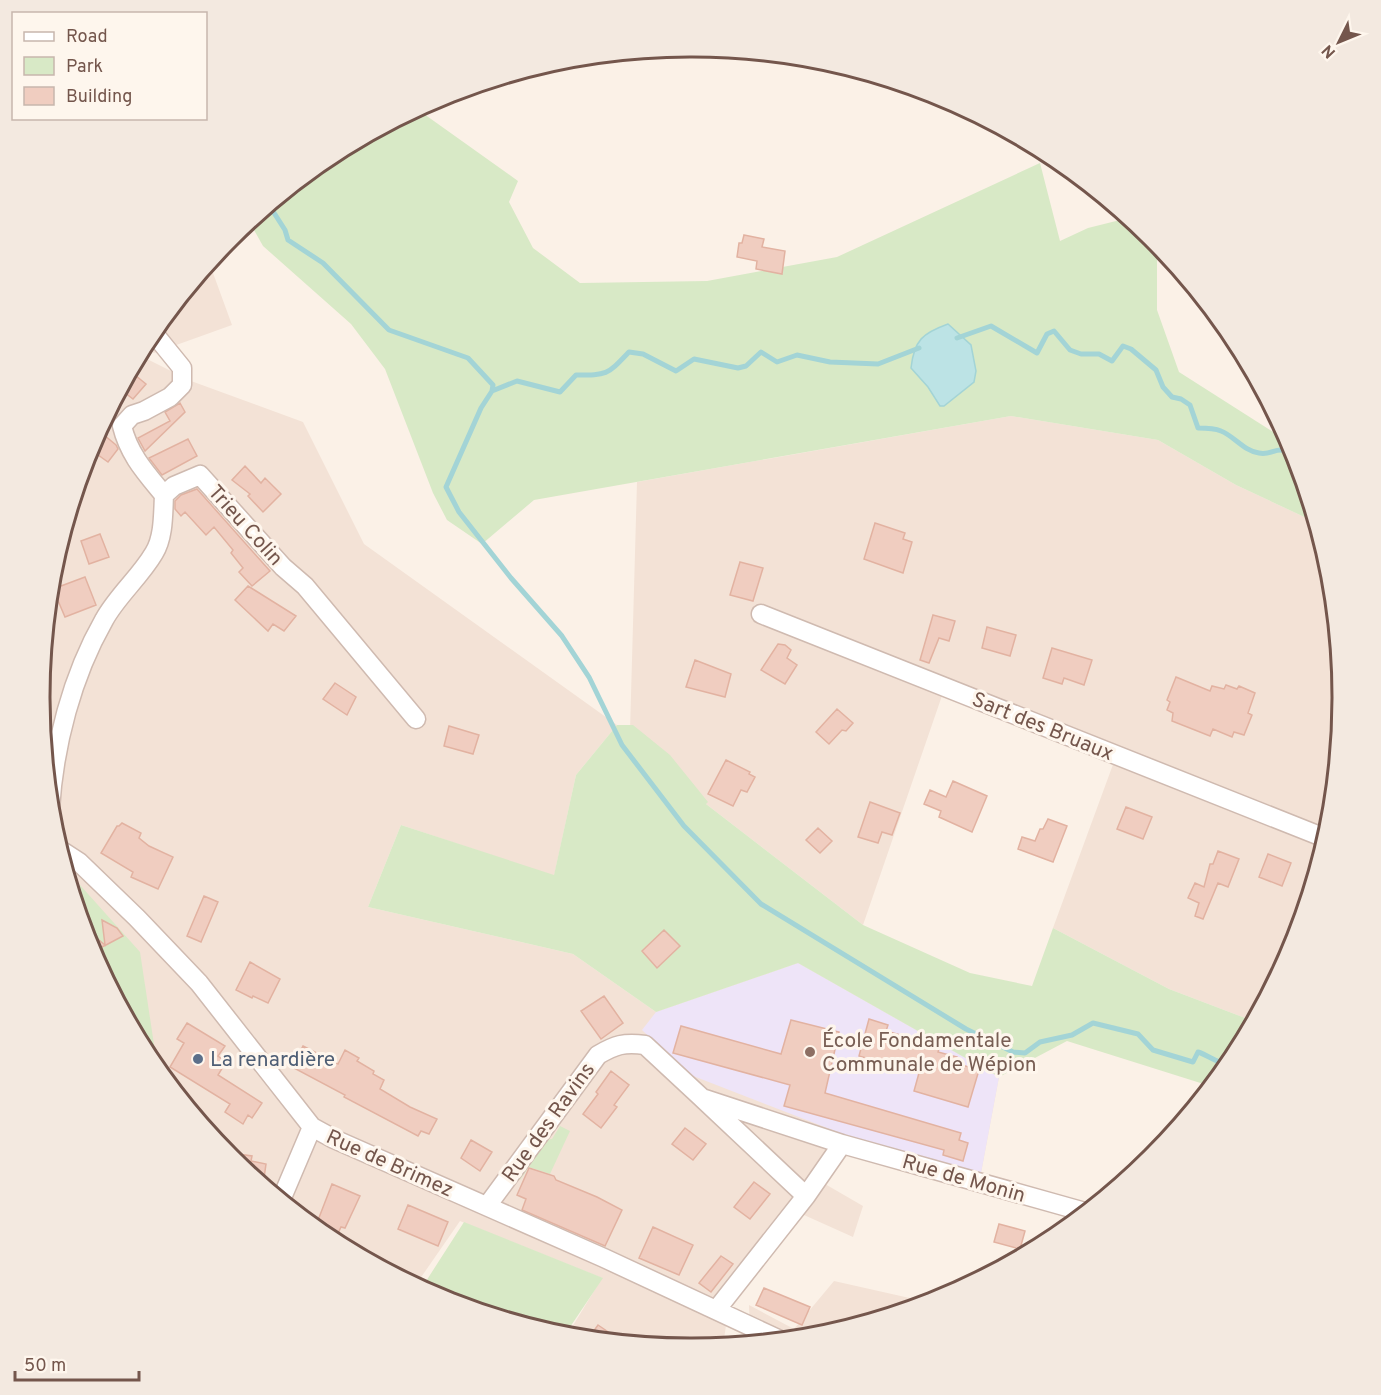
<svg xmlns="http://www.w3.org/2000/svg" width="1381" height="1395" viewBox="0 0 1381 1395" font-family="Overpass,sans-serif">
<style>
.residential{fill:#f3e2d6}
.education{fill:#eee4f8}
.green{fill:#d8e9c6}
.water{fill:#bce3e5;stroke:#a3d4d6;stroke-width:1.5}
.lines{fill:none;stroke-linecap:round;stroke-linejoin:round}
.stream{stroke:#a3d4d6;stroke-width:5}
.building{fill:#f0cdc0;stroke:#e2b2a1;stroke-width:1.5}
.street-casing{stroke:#cfbab0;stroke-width:21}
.street{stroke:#fff;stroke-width:18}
.education-dot{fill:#8d6e63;stroke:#fef6ed;stroke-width:2}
.service-dot{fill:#5c6f8a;stroke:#fef6ed;stroke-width:2}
.labels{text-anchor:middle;stroke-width:6;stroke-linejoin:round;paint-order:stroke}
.street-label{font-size:21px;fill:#74564c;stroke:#fef6ed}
.education-label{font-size:21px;fill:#785e54;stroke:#fef6ed;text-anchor:start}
.service-label{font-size:21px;fill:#4e5e75;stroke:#fef6ed;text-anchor:start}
.rim{fill:none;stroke:#74564c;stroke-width:3}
</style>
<rect width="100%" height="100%" fill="#fbf1e7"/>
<path class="residential" d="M209,262l23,63 -78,28 -11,-7 6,-11z
M139,355l52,26 112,41 61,122 253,181 -41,50 -22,101 -153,-51 -33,82 205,47 83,58 142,-49 201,114 -18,96 -128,-35 -28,46 38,22 -10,31 -49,-22 -72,69 -9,62 -33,3 -124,-12 36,-59 -142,-57 -45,65 -87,-47 -98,-81 -81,-99 -61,-112 -37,-123 -12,-127 13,-127 37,-122z
M1011,416l147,24 78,45 79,37 15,49 12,126 -13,128 -37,122 -39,74 -84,-32 -116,-61 62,-169 -170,-72 -82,238 -157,-121 -76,-73 7,-249z
M834,1281l80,18 8,6 -105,32 -70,6 3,-3 -1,-35 45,24z"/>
<path class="education" d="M798,963l201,114 -18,96 -128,-35 -165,-64 -46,-44 14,-18z"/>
<path class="green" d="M417,109l101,72 -9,21 24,46 47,35 127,-2 130,-24 203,-94 20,78 28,-13 40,-10 29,25v67l22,62 110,70 26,80 -79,-37 -78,-45 -147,-24 -477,84 -52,44 -35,-24 -14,-27 -48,-124 -34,-45 -88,-78 -14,-25 80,-65z
M617,725h16l37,30 38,47 -2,2 157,121 107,48 62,13 21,-58 116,61 84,32 -21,39 -22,26 -143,-45 -68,36 -201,-114 -142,49 -83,-58 -205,-47 33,-82 153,50 22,-100z
M80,885l60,67 15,99 -5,9 -62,-114 -15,-52z
M560,1126l10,5 -20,43 -21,-7 -9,13 -4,-2 26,-38 10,-1z
M464,1222l139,56 -39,58 -123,-37 -20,-10z"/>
<path class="water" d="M948,324l23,21 5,26 -2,11 -30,24h-4l-12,-19 -17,-19c3,-28 12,-35 37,-44z"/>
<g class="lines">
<path class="stream" d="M269,205l16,25 3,10 35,23 66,67 79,28 25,27 -1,6 25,-10 43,11 16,-17c32,0 31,0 53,-23l14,2 33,17 18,-12 44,9 8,-2 15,-14 16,10 20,-7 33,7 48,2 41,-16
M957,338l34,-12 46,27 10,-19 7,-3 16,19 11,4h18l13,7 11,-15 8,3 25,21 7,17 9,10 9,2 9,6 8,23c8,0 16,0 23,3 13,5 23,20 38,22 15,3 18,-10 36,3
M492,391l-11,17 -35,79 13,25 52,66 51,58 27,41 33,68 62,81 77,78 205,125 47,23 12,1 15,-11 32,-7 21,-12 45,11 15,16 40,12 5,-10c10,3 20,12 30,12"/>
</g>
<path class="building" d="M744,235l20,4 -2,8 23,4 -3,23 -26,-5 1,-8 -20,-4 2,-14h3z
M130,371l16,13 -13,15 -13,-10z
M180,403l5,9 -40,39 -7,-13 32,-17 -5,-9z
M104,435l12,10 2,4 -10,13 -10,-7 -17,21 11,-35z
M188,439l9,17 -35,19 -13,-17z
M245,466l16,17 4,-5 16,16 -18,18 -15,-16 2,-2 -18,-14z
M197,489l73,82 -18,15 -13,-14 4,-4 -12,-15 2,-3 -19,-23 -8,8 -21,-23 -4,4 -6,-7v-8l6,-6z
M875,523l30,10 -2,6 9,3 -9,31 -39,-14z
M100,534l9,23 -20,7 -8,-23z
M740,562l23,6 -10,33 -23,-6z
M85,577l11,28 -31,12 -12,-28z
M248,586l48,30 -12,15 -11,-7 -5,7 -33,-31z
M933,615l22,6 -6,20 -10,-3 -10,25 -9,-3z
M987,627l29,8 -6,21 -28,-8z
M778,644l7,1 6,5 -4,8 10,7 -12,19 -24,-14z
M1052,648l40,12 -8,25 -20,-7 -2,6 -19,-6z
M695,660l36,14 -6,23 -39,-10z
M1176,677l34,14 2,-5 12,3 2,-4 11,4 2,-3 16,7 -7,20 4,2 -8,20 -10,-3 -2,5 -19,-8 -3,7 -38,-15 1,-8 -6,-3 3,-8 -3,-2z
M335,683l21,14 -9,18 -24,-16z
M837,709l16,14 -7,8 -4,-1 -13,14 -13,-12z
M449,726l30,9 -6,19 -29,-8z
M726,760l24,12 -1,2 6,3 -8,15 -6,-2 -8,16 -25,-12z
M953,781l34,15 -15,36 -33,-15 2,-6 -17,-7 6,-14 16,7z
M870,802l30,11 -8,22 -10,-3 -4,11 -20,-6z
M1126,807l26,10 -9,22 -26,-10z
M1048,819l19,7 -14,36 -35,-13 4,-12 13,4 5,-12h3z
M122,823l19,10 -2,5 10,8 24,11 -15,32 -27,-12 2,-5 -32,-19 16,-27h2z
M818,828l14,13 -12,12 -14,-13z
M1218,851l21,8 -11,28 -10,-4 -15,36 -8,-3 4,-13 -11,-5 7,-15 9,4 6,-23h3z
M1268,854l23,9 -9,23 -23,-9z
M204,896l14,6 -17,40 -14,-6z
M102,920l15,8 6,8 -17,9 -15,7 -9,-26 23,19z
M664,930l16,16 -23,22 -15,-17z
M250,962l30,17 -12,24 -15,-7 -1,2 -16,-8z
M604,996l19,27 -22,16 -20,-28z
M869,1019l19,6 -2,6 54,15 -2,6 19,5 -2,6 24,7 -11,37 -54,-16 5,-18 -60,-17z
M791,1020l48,12 -14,61 136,40 -2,7 9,3 -5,18 -20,-6 1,-5 -160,-44 6,-21 -117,-32 8,-27 100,28z
M187,1023l38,23 -7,10 8,6 -8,13 44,28 -10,15 -4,-3 -5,9 -18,-12 5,-8 -60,-37 14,-24 -7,-4z
M303,1046l35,18 7,-14 14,8 -2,3 17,10 -1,3 11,6 -4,9 30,18 27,12 -8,15 -8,-3 -3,5 -74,-39 1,-2 -53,-28z
M611,1071l18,14 -15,20 3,2 -16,21 -18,-14 15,-20 -2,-2z
M685,1128l21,16 -13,16 -21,-16z
M471,1140l21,12 -12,19 -19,-13z
M238,1154l14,2 -1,5 15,3 -3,21 -35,-29 9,2z
M529,1168l25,8 2,4 41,17 25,13 -17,36 -83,-36 4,-11 -9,-4z
M754,1182l16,12 -20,25 -16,-12z
M332,1184l28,12 -15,32 -4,-1 -7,15 -19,-14z
M408,1205l40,17 -10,24 -40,-17z
M999,1224l26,7 -5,18 -26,-7z
M653,1227l40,18 -14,30 -40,-17z
M721,1256l12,8 -22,28 -12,-9z
M764,1288l46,19 -8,18 -46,-20z
M598,1325l25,17 -35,-3z"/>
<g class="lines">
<g class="street-casing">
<path id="street" d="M152,331l30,37v17l-12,12 -26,14 -12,4 -10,11c7,29 24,47 42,69
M164,495l10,-9 26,-11 83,92 22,19 111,133
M761,614l564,224
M50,809c4,-64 22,-133 54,-189 13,-24 36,-43 50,-67 10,-16 9,-40 10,-58
M59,849l20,13 58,56 62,65 113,144 22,12 270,119 176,82
M806,1196l-104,-98 140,46
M281,1200l31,-73
M487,1206l111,-151c17,-10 26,-13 47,-10l57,53
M717,1309l89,-113 36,-52 243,68"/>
</g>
<use href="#street" class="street"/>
</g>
<circle class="education-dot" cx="810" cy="1052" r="6"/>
<circle class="service-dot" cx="198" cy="1059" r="6"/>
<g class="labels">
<g class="street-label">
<text transform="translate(246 525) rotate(48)" y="7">Trieu Colin</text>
<text transform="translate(1043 726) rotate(22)" y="7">Sart des Bruaux</text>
<text transform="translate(548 1122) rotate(-54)" y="7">Rue des Ravins</text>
<text transform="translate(390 1163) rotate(24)" y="7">Rue de Brimez</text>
<text transform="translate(964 1178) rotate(16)" y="7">Rue de Monin</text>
</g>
<g class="education-label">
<text x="822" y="1047">École Fondamentale<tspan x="822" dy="24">Communale de Wépion</tspan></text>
</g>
<g class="service-label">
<text x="210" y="1066">La renardière</text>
</g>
</g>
<path d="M0 0H1381V1395H0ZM690 57H692A640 640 0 0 1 1332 697V698A640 640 0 0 1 692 1338H690A640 640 0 0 1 50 698V697A640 640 0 0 1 690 57Z" fill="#f3e9e0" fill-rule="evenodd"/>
<path class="rim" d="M690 57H692A640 640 0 0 1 1332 697V698A640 640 0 0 1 692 1338H690A640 640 0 0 1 50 698V697A640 640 0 0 1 690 57Z"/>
<rect x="12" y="12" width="195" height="108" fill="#fef6ed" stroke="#c7b6ad" stroke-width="1.5"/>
<rect x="24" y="32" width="30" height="9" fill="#ffffff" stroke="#c7b6ad" stroke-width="1.5"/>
<text x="66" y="42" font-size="18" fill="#74564c">Road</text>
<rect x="24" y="57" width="30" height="18" fill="#d8e9c6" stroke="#c7b6ad" stroke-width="1.5"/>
<text x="66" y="72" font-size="18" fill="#74564c">Park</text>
<rect x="24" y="87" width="30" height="18" fill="#f0cdc0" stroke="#c7b6ad" stroke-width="1.5"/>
<text x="66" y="102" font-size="18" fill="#74564c">Building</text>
<g transform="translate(1339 42) rotate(227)" stroke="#fef6ed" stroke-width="4.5" paint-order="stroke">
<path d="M0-4.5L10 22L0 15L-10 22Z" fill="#74564c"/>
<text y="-9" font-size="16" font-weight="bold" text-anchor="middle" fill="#74564c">N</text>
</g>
<path d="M15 1371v9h124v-9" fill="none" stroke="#74564c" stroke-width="3"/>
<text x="24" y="1371" font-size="18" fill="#74564c" stroke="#fef6ed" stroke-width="4.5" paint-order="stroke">50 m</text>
</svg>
